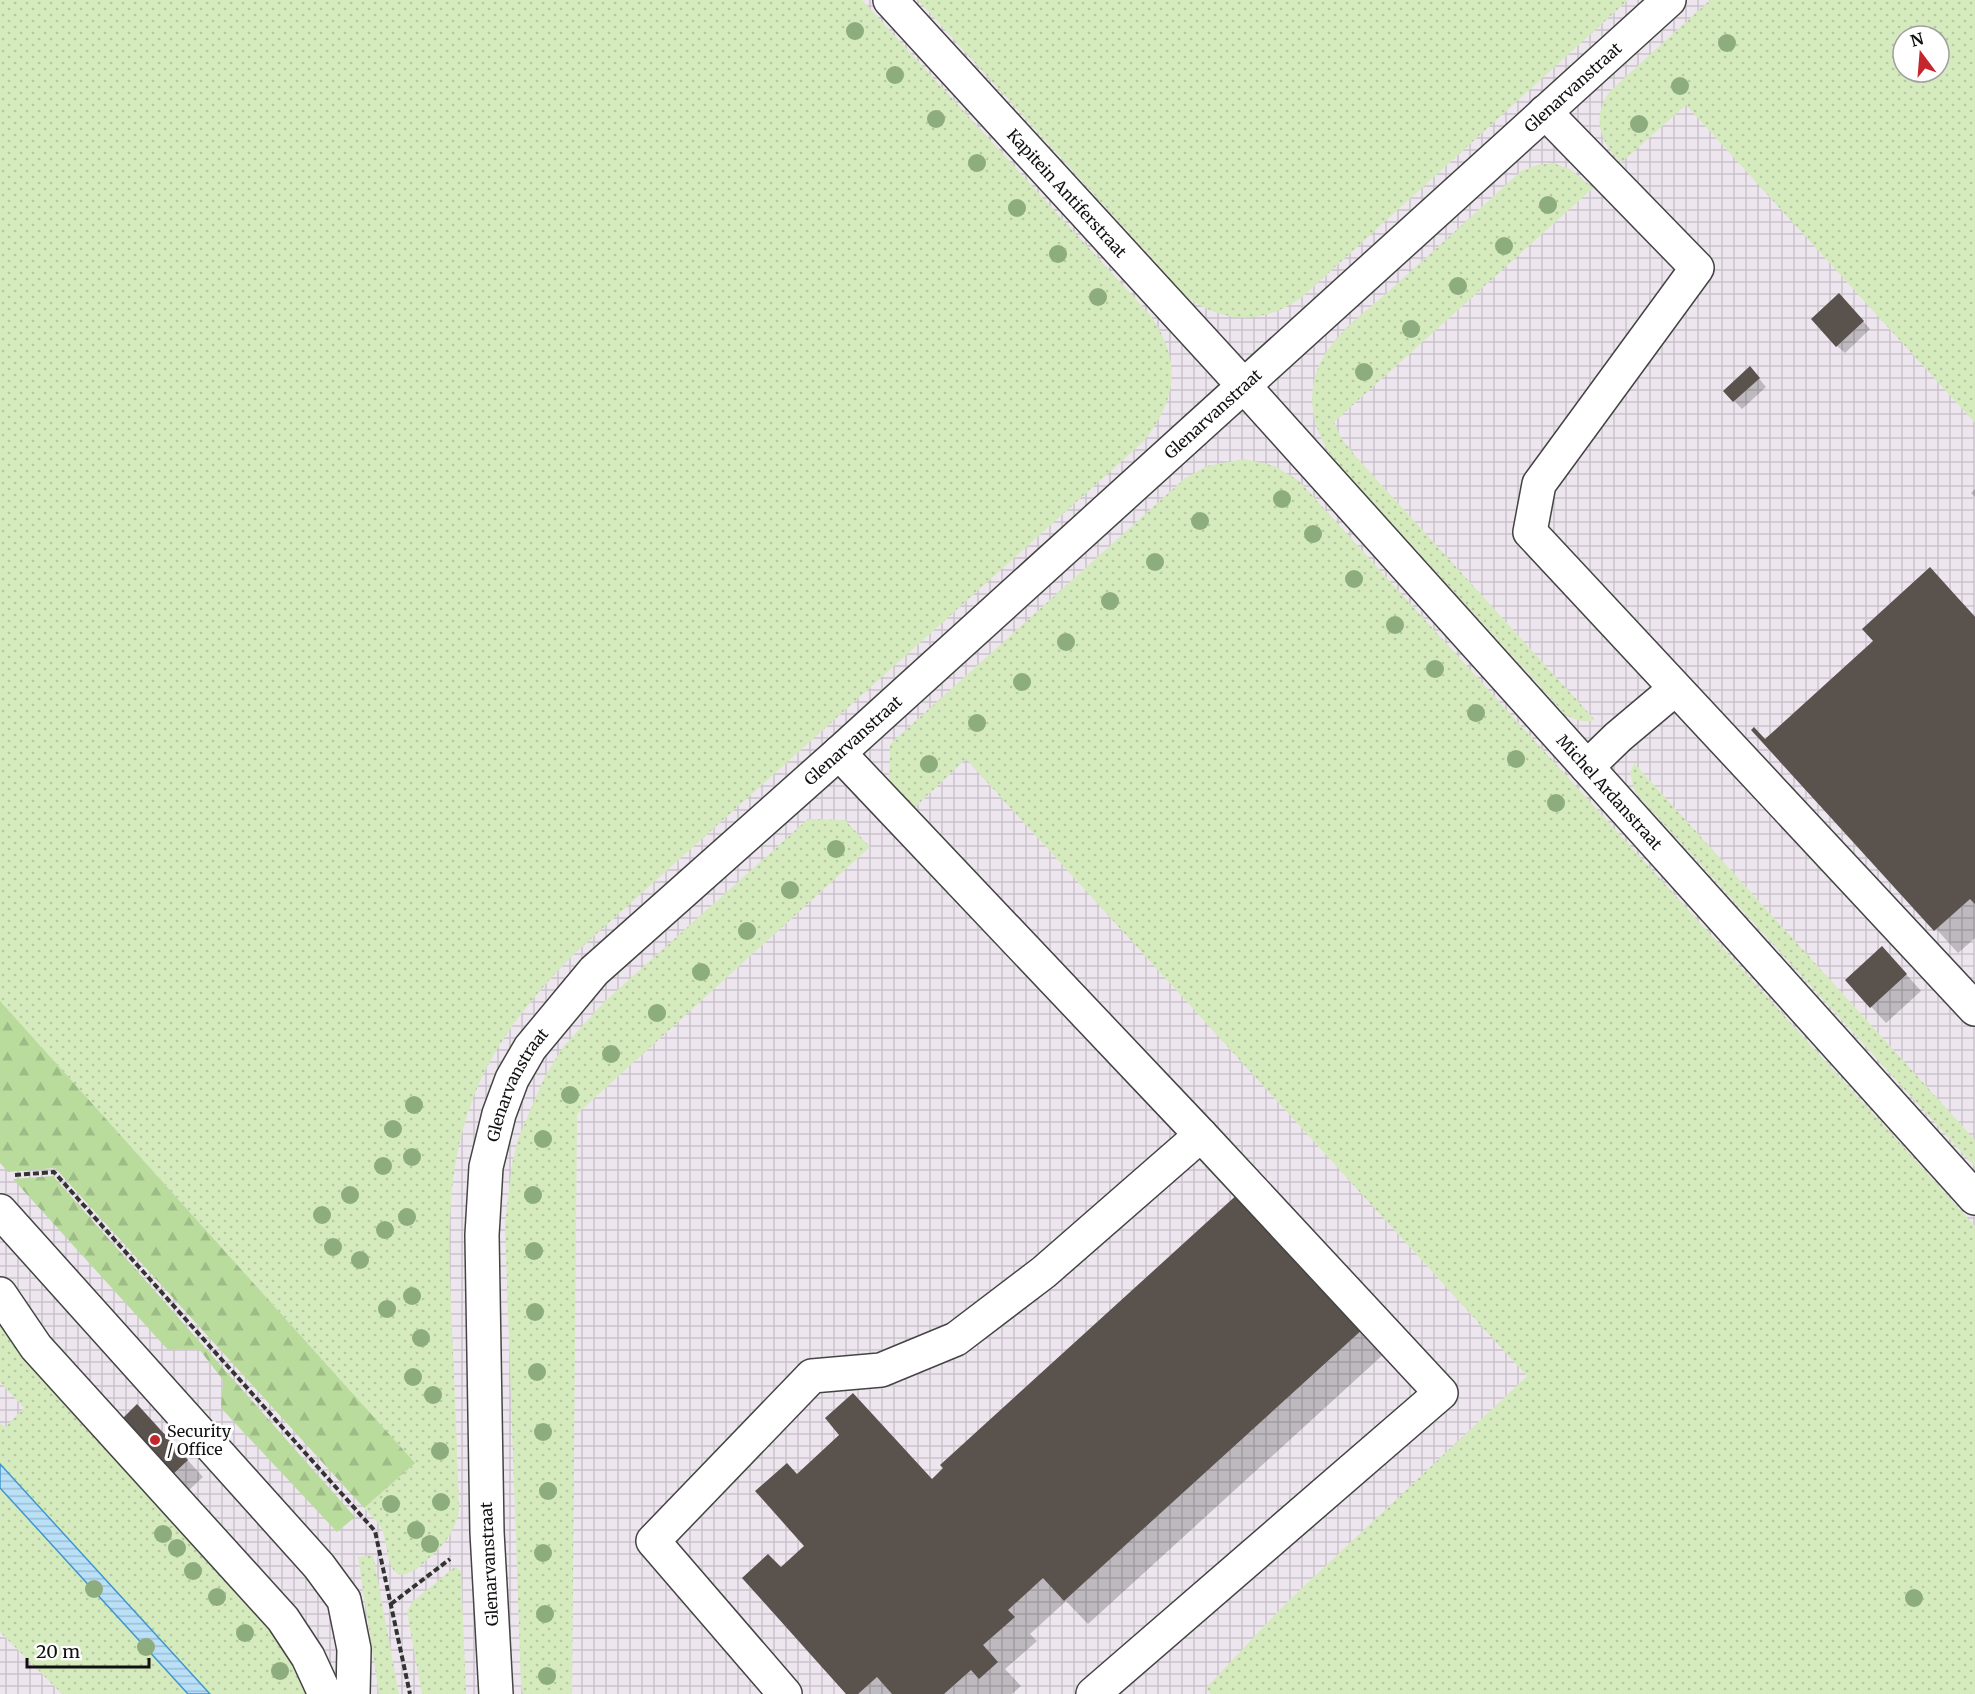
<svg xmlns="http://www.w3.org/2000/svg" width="1975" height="1694" viewBox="0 0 1975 1694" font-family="Merriweather,serif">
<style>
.industrial{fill:url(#industrial-grid);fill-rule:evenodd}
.grass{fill:url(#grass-dots);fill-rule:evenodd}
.forest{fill:url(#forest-firs)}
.water{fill:url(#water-rules);stroke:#3f96cf;stroke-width:1.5}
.shadow{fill:#0003}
.building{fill:#5a524d}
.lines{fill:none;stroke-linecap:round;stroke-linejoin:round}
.minor-casing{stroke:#444;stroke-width:36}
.path{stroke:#333;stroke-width:4;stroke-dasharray:6 3;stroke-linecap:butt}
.minor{stroke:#fff;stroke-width:33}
.tree{fill:#8dad7f}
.poi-dot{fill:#c4262e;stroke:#fff;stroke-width:2}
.labels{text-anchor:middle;stroke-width:6;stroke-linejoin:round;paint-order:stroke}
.street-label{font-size:16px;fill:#111;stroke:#fff}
.poi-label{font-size:16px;fill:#111;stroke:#fff;text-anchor:start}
</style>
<defs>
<pattern id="industrial-grid" width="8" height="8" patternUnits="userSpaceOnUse" patternTransform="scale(1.5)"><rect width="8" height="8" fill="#eee6ef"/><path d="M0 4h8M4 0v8" fill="none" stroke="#cbc4cc"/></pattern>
<pattern id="grass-dots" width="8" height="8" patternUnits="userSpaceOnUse" patternTransform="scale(1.5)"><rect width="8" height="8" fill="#d5ebbd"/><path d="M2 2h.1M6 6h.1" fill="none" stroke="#b6c8a1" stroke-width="1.8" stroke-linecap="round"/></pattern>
<pattern id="forest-firs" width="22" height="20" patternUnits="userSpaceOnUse" patternTransform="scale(1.5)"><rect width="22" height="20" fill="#b9dc9c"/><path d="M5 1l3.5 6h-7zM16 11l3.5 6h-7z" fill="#9ebc85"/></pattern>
<pattern id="water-rules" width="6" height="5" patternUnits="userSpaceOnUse" patternTransform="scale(1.5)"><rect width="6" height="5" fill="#b9e0f7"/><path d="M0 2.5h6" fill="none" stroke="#9ebfd3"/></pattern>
</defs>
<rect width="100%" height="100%" fill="#fffdf5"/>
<path class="industrial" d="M0,0h1975v1694h-1975zM1903,36h36v36h-36z"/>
<path class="grass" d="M0,0h862l289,316c31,46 26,83 -7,125l-571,514c-43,44 -81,90 -102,149 -27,73 -22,149 -19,225 3,60 5,121 7,182 -5,23 -15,34 -32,49 -45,41 -35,-15 -47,-34 -4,-6 -11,-12 -16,-18l51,-45 -415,-462z
M918,0h710l-327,298c-39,26 -74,26 -113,0z
M1710,0h265v423l-289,-318 -65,58c-21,-22 -30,-45 -11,-72zM1903,36h36v36h-36z
M1553,163l17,6 23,19 -259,234 7,16 16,20 238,262c-11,3 -20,0 -29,-5l-234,-258c-20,-29 -27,-63 -11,-96 15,-29 47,-51 70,-72 44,-39 87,-79 130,-118l16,-6z
M1244,459l31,7 24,15 676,745v468h-764l-5,-6 79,-84 242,-228 -561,-617 -53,50 -24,-29 1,-36 294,-265 23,-13z
M1634,763l341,377v27l-340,-375 -5,-19z
M808,819l37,1 25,27 -293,267 -5,580h-49l-2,-9 -16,-461 7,-60 6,-25 27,-63 18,-29 42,-46z
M0,1322l227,256 22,30 43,45 19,41h-101l-210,-230v-41l5,4 19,-19 -24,-26z
M0,1488l188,206h-126l-62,-62z
M373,1555l26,139h-20l-21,-137z
M455,1567l6,4 5,123h-44l-15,-82 5,-10z"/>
<path class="forest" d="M0,1001l415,462 -51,45 -309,-340 -47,4 -8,-9z
M53,1176l302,341 -18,15 -116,-124 2,-28 -24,-31 -31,1 -155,-171z"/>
<path class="water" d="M0,1464l210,230h-22l-166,-182 -22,-24z"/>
<path class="shadow" d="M1846,302l24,27 -25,24 -8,-7z
M1757,376l9,11 -24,22 -17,-18z
M1975,489v8l-4,-4z
M1930,569l45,47v322l-17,15 -192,-213 109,-99z
M1897,964l24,27 -35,32 -39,-43z
M1240,1194l146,158 -298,272 -22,-23 -36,33 7,7 -32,28 16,17 -9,8h-164l-67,-125 25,-23 -9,-70 136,4z
M153,1422l50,55 -14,13 -16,-16z"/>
<path class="building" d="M1839,293l25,28 -28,26 -25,-28z
M1750,366l10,12 -27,24 -10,-11z
M1930,567l45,50v287l-5,-5 -36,32 -183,-201 3,-3 11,12 108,-98 -11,-12z
M1882,946l25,28 -37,34 -25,-28z
M1240,1192l124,136 -300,273 -21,-23 -35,32 7,7 -32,28 15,17 -19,17 -8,-9 -27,24h-52l-15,-17 -19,17h-12l-104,-116 26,-24 13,13 23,-21 -49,-55 32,-28 10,11 42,-39 -14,-17 28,-25 79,86 11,-11 -3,-3z
M137,1404l51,56 -16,15 -51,-55z"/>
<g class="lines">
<g class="minor-casing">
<g id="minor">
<path id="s1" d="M890,0l354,386 731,812"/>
<path d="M1545,112l152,156 -158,216 -9,48 445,477"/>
<path d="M839,753l362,382 240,258 -348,301"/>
<path d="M1587,767l31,-30 57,-48"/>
<path d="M0,1211l319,355 25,34 10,49 -1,45"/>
<path d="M0,1294l36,53 247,272 25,38 17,37"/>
<path id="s2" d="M496,1694l-9,-162 -5,-297 4,-68 13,-53 13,-35 18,-31 64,-77 245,-218 830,-753"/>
<path d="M785,1694l-132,-153 159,-165 69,-6 75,-31 88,-67 157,-137"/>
</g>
</g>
<path class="path" d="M15,1175l39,-3 321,359 35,163
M391,1604l59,-45"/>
<use href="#minor" class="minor"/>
</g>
<g class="tree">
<circle cx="855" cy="31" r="9"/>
<circle cx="1727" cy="43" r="9"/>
<circle cx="895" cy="75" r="9"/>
<circle cx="1680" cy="86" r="9"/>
<circle cx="936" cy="119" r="9"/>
<circle cx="1639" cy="124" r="9"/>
<circle cx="977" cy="163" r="9"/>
<circle cx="1548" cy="205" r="9"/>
<circle cx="1017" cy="208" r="9"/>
<circle cx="1504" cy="246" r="9"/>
<circle cx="1058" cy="254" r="9"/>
<circle cx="1458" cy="286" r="9"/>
<circle cx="1098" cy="297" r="9"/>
<circle cx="1411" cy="329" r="9"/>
<circle cx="1364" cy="372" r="9"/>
<circle cx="1282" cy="499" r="9"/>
<circle cx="1200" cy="521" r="9"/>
<circle cx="1313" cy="534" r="9"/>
<circle cx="1155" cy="562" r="9"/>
<circle cx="1354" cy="579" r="9"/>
<circle cx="1110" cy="601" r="9"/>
<circle cx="1395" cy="625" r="9"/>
<circle cx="1066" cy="642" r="9"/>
<circle cx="1435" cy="669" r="9"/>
<circle cx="1022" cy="682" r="9"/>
<circle cx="1476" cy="713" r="9"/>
<circle cx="977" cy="723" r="9"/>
<circle cx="1516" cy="759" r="9"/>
<circle cx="929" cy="764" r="9"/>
<circle cx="1556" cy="803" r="9"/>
<circle cx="836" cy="849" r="9"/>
<circle cx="790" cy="890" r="9"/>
<circle cx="747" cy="931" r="9"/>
<circle cx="701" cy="972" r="9"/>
<circle cx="657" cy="1013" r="9"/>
<circle cx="611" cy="1054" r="9"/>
<circle cx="570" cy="1095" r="9"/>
<circle cx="414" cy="1105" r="9"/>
<circle cx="393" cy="1129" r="9"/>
<circle cx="543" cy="1139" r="9"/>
<circle cx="412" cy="1157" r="9"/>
<circle cx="383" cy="1166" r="9"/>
<circle cx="350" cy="1195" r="9"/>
<circle cx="533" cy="1195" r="9"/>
<circle cx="322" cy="1215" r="9"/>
<circle cx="407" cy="1217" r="9"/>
<circle cx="385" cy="1230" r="9"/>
<circle cx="333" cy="1247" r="9"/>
<circle cx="534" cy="1251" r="9"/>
<circle cx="360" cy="1260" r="9"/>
<circle cx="412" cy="1296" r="9"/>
<circle cx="387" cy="1309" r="9"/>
<circle cx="535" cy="1312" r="9"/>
<circle cx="421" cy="1338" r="9"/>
<circle cx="537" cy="1372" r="9"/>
<circle cx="413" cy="1377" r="9"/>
<circle cx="433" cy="1395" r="9"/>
<circle cx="543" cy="1432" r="9"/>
<circle cx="440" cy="1451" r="9"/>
<circle cx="548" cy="1491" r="9"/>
<circle cx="441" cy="1502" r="9"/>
<circle cx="391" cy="1504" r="9"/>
<circle cx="416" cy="1530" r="9"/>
<circle cx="163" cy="1534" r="9"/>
<circle cx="430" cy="1544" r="9"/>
<circle cx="177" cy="1548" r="9"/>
<circle cx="543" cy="1553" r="9"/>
<circle cx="193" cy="1571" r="9"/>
<circle cx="94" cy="1589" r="9"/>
<circle cx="217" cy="1597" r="9"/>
<circle cx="1914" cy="1598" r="9"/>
<circle cx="545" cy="1614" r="9"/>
<circle cx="245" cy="1633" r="9"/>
<circle cx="146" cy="1647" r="9"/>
<circle cx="280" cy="1671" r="9"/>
<circle cx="547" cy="1676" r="9"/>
</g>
<circle class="poi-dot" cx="155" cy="1440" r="6"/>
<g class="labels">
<g class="street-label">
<text dy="6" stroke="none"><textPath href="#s2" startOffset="2074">Glenarvanstraat</textPath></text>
<text dy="6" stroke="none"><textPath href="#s1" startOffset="262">Kapitein Antiferstraat</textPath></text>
<text dy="6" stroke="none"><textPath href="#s2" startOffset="1588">Glenarvanstraat</textPath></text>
<text dy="6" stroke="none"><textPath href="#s2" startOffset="1102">Glenarvanstraat</textPath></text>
<text dy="6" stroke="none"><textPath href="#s1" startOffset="1070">Michel Ardanstraat</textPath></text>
<text dy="6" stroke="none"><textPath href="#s2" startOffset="616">Glenarvanstraat</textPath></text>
<text transform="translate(489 1564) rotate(-93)" y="6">Glenarvanstraat</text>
</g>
<g class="poi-label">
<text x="167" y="1437">Security<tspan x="167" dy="18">/ Office</tspan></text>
</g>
</g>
<g transform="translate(1921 54) rotate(344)"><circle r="28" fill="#ffffff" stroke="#a0a0a0" stroke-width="1.5"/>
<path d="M0-4.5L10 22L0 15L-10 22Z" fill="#c4262e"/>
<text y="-9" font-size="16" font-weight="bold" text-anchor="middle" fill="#111111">N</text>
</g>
<path d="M27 1658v9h122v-9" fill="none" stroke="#111111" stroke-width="3"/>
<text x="36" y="1658" font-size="18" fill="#111111" stroke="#ffffff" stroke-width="4.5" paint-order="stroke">20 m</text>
</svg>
